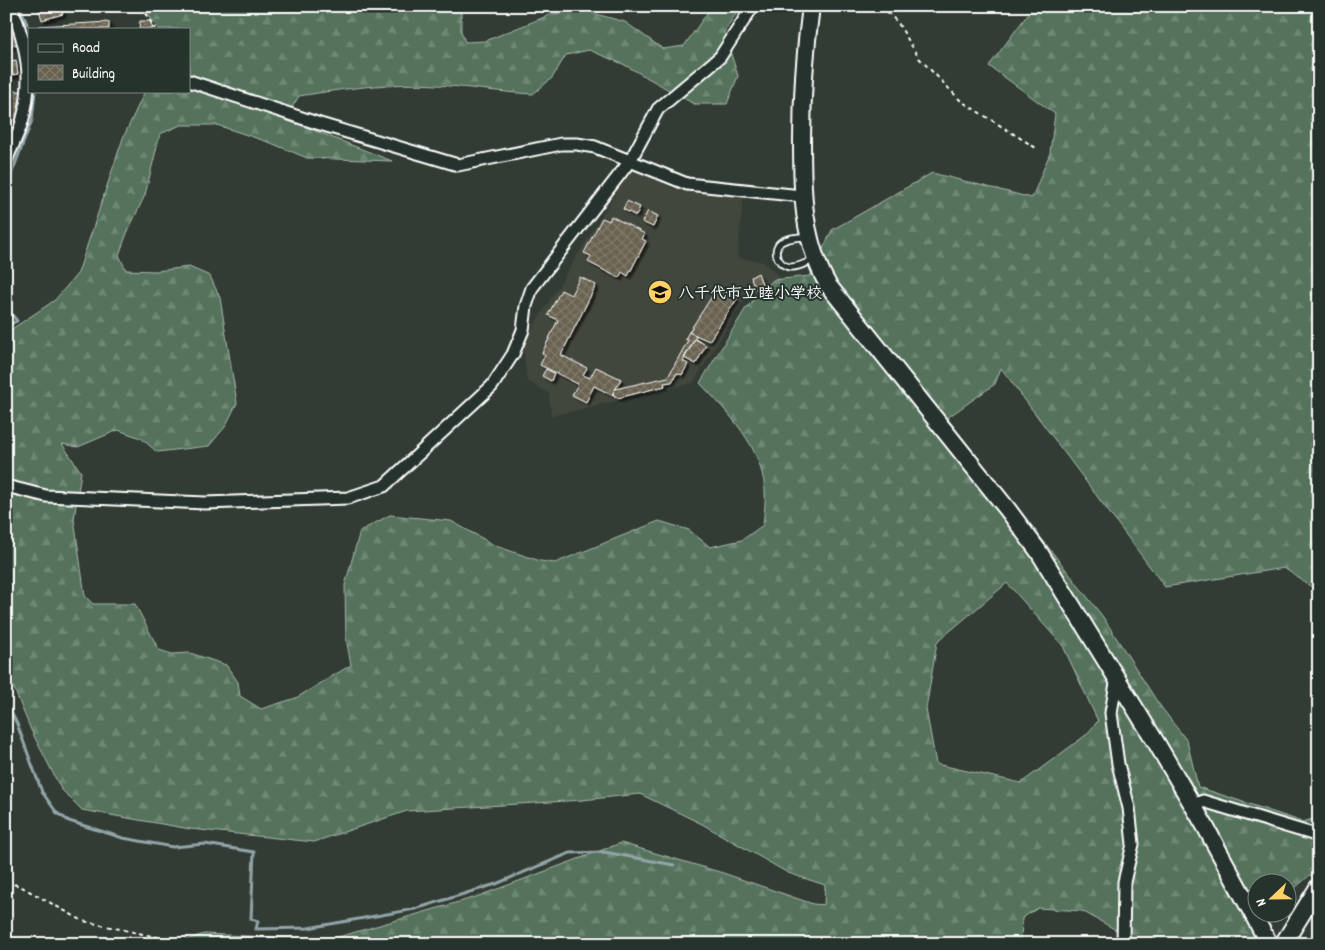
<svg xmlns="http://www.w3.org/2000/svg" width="1325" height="950" viewBox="0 0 1325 950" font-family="Dekko,'Klee One',sans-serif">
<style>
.built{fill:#43473d}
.forest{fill:url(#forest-firs);stroke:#aab9ae;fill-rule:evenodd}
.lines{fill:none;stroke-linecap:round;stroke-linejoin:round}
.stream{stroke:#92a5a9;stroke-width:3}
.building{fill:url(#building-cross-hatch);stroke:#fff;filter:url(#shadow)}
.lane-casing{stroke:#fff;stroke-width:9}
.street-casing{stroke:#fff;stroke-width:15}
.secondary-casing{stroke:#fff;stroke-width:20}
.path{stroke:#fff;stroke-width:2;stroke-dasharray:4 4;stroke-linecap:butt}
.lane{stroke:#26332d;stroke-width:5.5}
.street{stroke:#26332d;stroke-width:11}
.secondary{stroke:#26332d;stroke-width:16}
.labels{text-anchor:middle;stroke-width:4;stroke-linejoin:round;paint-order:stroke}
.poi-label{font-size:16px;font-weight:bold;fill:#fff;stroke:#26332d;text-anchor:start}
</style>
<defs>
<pattern id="forest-firs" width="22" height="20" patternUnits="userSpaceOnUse" patternTransform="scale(1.25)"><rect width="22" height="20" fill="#54735c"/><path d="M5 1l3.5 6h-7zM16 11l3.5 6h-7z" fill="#6e8874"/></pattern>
<pattern id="building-cross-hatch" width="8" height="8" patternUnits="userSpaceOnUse" patternTransform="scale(1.25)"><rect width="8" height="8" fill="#696251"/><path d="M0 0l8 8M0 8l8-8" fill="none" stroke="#807a6b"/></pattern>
<filter id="shadow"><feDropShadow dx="3" dy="3" stdDeviation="1" flood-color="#0009"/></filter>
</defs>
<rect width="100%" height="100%" fill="#333c34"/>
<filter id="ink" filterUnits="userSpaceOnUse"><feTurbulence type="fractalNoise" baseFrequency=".02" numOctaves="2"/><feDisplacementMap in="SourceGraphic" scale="10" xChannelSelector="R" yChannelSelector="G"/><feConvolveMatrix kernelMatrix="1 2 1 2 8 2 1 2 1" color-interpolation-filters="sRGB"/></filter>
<g filter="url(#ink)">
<path class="built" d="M633,165l39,23 72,4 -7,66 26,4 24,22 -43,16 -51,83 -142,33 -2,-23 -22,-12 -4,-37z"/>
<path class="forest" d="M143,6h318v25l4,11 20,-1 67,-27 33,-3 40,11 38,27 21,-3 28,-40h29l-17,26 14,44 -11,28h-33l-71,-40 -34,-14 -23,5 -14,23 -19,16c-28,-1 -56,-6 -84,-8 -51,-5 -100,2 -150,10l-14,23 107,42 -85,-3 -36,-15 -54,-18h-36l-21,9 -15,61 -18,38 -8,22 7,15 30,1 33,-4 21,9 10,22 17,105 -12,24 -16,19 -52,6 -16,-14 -23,-8 -40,17 -16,-3 19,28 -7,47 11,77 8,8h42l24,46 13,4 18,-1 36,12 12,17 2,14 21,13 35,-11 55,-33 -5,-27 -1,-53 15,-54 30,-16 61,6 45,25 44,15 15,2 104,-42 30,9 21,17 32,-7 21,-15c1,-11 3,-24 2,-35 -4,-45 -36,-76 -65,-107l46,-75 27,-28 37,-4 22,-46 100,-57 100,25 18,-45 5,-39 -66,-48 45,-60h285v586l-35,-24 -119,19 -164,-219 -6,16 -48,34 156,199 55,86 29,38 11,46 105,35 16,-5v62l-9,-4 -22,19v-12h-30v30l10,1 -20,31h-107l-59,-33 -44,-3 -16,10 -1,26h-506l-2,-3 -12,3h-327l30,-10 124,6 148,-43 145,-54 102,30 90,31 11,1 1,-20 -37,-12 -86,-49 -62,-30 -58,6 -175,11 -93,31 -124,-13 -108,-19 -21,-21 -30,-59 -25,-61v-336l49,-33 23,-27 45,-135 22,-47h44v-62h-31zM1007,583l56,63 35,75 -12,14 -65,48 -85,-19 -10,-55 11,-67z"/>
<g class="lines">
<path class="stream" d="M20,6l7,18
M6,188l26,-68 3,-29
M6,307l11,14 -11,5
M6,702l11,22 25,68 15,21 12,8 54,17 50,9 32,-3 49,8 -3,67 7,2 -2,8 52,-1 107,-19 81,-25 74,-31 34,-1 70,13"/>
</g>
<path class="building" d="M38,6h23l2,8 -21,6z
M140,21h10l3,8h-14z
M10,22l8,22 -12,4v-25z
M109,22v7h-70l-1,-3z
M16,60l2,14 -12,3v-15z
M12,90l12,2 -6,30 -12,-3z
M627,201l13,6 -4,9 -13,-7z
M648,211l10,5 -5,11 -11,-5z
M611,216l34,18 -3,5 4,2 -18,35 -6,-4 -3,6 -31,-16 3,-6 -7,-3 18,-35 7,3z
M758,273l5,13 -8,3 -4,-12z
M580,277l16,8 -35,70 26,13 -4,7 7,3 6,-11 25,12 -9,16 -18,-9 -8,16 -14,-7 6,-11 -38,-19 5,-10 -3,-2 16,-33 -10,-5 13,-25 10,5z
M718,287l19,12 -28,42 -20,-9z
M689,332l7,4 -13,25 5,3 -6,11 -5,-2 -5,9 -8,1 1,3 -47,12 -5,-3 2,-6 53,-12 20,-37 -3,-1z
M695,339l11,6 -10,19 -12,-6z
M546,369l8,4 -3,8 -9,-5z"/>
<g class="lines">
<g class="lane-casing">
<path id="lane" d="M808,237c-8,0 -19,0 -27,5 -11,9 -1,26 11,25 8,0 16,-5 23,-8"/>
</g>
<g class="street-casing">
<path id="street" d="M189,81l131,43 138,41 103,-21h16l18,3 92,37 115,12
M6,161c5,-13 12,-26 16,-39 12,-42 5,-77 -11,-116
M6,486l40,10 159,7 143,-5 36,-12 108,-100 21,-32 10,-24 3,-24 6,-18 98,-127 28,-52 62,-52 33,-51
M1117,677l-6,36 7,51 11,44 4,36 -9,38 -1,62
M1193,806l10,-5 116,35"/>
</g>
<g class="secondary-casing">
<path id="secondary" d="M811,6c-6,45 -9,89 -9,134 0,51 0,99 26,145l180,225 31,42 118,192 48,82 64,118
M1283,944l36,-58"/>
</g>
<path class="path" d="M142,6l13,23
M882,6l16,17 21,35 42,43 75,47
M6,882l14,4 63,35 106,23
M227,944c17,-6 27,-6 45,0"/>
<use href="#lane" class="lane"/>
<use href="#street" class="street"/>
<use href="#secondary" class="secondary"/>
</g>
</g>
<defs>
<g id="school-disc" transform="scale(1.25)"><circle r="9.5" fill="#ffd166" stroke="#26332d"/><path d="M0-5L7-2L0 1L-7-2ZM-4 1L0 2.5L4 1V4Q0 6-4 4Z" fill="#111"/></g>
</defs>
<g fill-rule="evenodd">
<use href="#school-disc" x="660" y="292"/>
</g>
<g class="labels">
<g class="poi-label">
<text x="678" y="298">八千代市立睦小学校</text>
</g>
</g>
<rect width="1325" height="950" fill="none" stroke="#26332d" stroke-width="25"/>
<rect x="12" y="12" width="1300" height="925" fill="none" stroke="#fff" stroke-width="2" filter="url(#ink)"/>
<rect x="28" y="28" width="162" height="65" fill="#26332d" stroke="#7d8581"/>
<rect x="38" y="44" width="25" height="8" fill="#26332d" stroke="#7d8581"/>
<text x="72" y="52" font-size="15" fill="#ffffff">Road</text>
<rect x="38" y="65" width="25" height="15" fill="url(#building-cross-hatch)" stroke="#7d8581"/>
<text x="72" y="78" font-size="15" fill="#ffffff">Building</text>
<g transform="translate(1272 898) rotate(248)"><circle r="24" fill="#26332d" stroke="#7d8581"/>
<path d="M0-4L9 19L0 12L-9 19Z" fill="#ffd166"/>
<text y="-8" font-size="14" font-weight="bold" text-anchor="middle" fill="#ffffff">N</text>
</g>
</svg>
